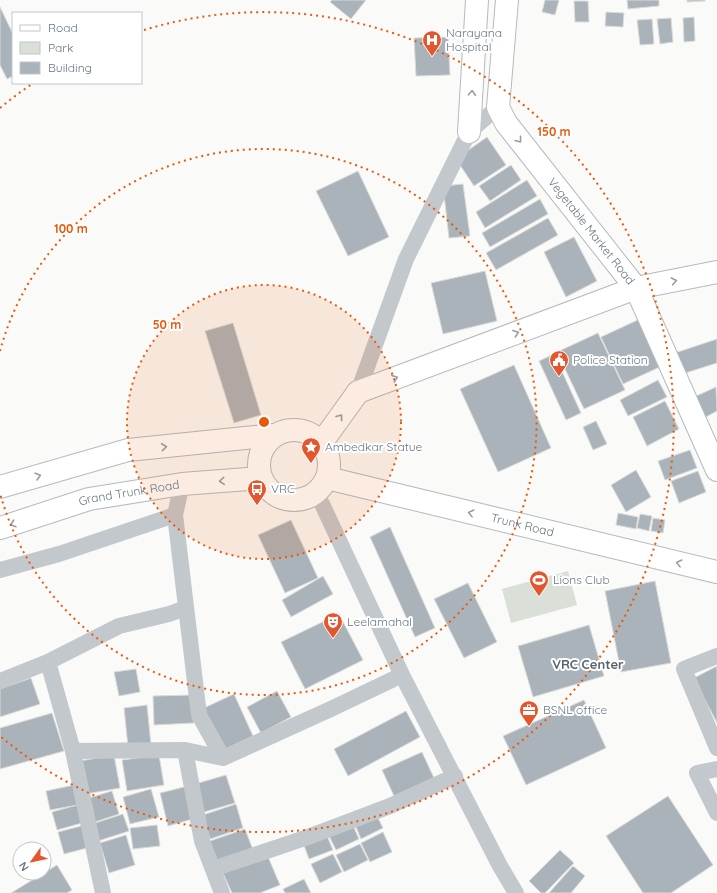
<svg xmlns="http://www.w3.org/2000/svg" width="717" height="893" viewBox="0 0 717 893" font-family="Quicksand,sans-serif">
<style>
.green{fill:#dadfd7}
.building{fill:#aab3b9;stroke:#dcdcda}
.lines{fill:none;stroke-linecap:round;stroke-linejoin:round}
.secondary-casing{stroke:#b3babf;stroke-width:24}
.primary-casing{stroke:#b5babe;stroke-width:24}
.minor{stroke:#c3c8cc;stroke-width:16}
.secondary{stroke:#fff;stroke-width:22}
.primary{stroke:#fff;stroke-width:22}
.oneway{stroke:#939fa8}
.ring{fill:none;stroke:#e8590c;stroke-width:2;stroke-dasharray:2 4}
.labels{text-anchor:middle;stroke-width:4;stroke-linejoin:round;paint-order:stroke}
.poi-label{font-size:12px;fill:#657683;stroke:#fff;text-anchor:start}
.street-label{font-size:12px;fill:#657683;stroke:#fff}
.neighbourhood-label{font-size:13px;font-weight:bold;fill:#57646e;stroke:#fff}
.centre{fill:#e8590c;stroke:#fff;stroke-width:2}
.ring-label{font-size:12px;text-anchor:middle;font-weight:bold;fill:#e8590c;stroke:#fff;stroke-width:4;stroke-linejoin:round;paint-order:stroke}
</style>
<rect width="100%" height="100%" fill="#fafaf8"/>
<path class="green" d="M568,571l9,34 -66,18 -9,-34z"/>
<path class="building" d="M332,0h34l-15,19 -21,-17z
M545,0h14l-4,15 -13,-3z
M627,0h32v6l-31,3z
M687,0h18v1l-18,1z
M574,1h14l1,21h-14z
M0,7l13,27v42l-6,3 -7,-14z
M606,12l18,1 -1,14 -18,-1z
M694,17l1,24 -11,1 -1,-24z
M671,18l2,24 -13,2 -3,-25z
M652,19l2,25 -14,1 -3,-25z
M448,37l2,38 -34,1 -2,-38z
M487,137l19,28 -32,21 -18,-27z
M511,165l10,15 -31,21 -11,-15z
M358,171l31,66 -41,19 -32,-65z
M527,180l10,16 -52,32 -9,-16z
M463,184l7,52 -21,2 -6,-52z
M540,199l8,15 -58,33 -8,-14z
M548,218l10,17 -62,35 -10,-17z
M574,237l23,44 -31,16 -22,-45z
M485,271l12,50 -54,13 -12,-51z
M642,318l22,47 -41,19 -22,-47z
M233,323l28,92 -27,8 -29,-92z
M598,333l27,57 -41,19 -27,-57z
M717,339v24l-35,11 -7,-21z
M554,354l27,59 -15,7 -27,-59z
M514,365l37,83 -53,24 -38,-83z
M658,380l9,17 -39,19 -8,-16z
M716,387l1,24 -15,8 -10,-21z
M665,401l14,28 -32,17 -14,-29z
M596,421l11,23 -14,6 -10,-23z
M690,450l7,18 -32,12 -7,-19z
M636,470l15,27 -25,15 -15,-27z
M698,471l8,21 -27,11 -8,-22z
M618,513l20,4 -2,12 -20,-4z
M640,514l12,2 -3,15 -12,-3z
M653,518l12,2 -2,13 -12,-2z
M291,520l27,58 -33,15 -27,-58z
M390,527l45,101 -20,9 -45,-100z
M323,576l10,18 -42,23 -9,-17z
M655,581l16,82 -50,9 -16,-81z
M468,583l29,59 -33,16 -30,-59z
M339,614l24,46 -58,29 -24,-47z
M589,625l15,51 -71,21 -15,-51z
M717,666v57l-23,-45z
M136,669l4,23 -21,4 -5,-24z
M31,678l9,26 -40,13v-28z
M277,691l14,26 -30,16 -14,-26z
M234,694l19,42 -30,14 -19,-42z
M193,695l1,28 -40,2 -1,-29z
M584,700l22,48 -80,37 -23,-49z
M147,705l4,40 -23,2 -4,-39z
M406,711l14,26 -72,39 -14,-27z
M52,713l12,38 -64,18v-41z
M422,752l12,26 -40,18 -12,-26z
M114,755l6,33 -34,6 -6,-33z
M159,755l5,30 -37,6 -5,-31z
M226,775l9,28 -31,9 -9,-28z
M74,785l4,20 -28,5 -4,-19z
M188,786l8,32 -28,8 -8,-33z
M151,789l8,28 -29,7 -7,-27z
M112,791l7,23 -27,9 -7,-24z
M668,796l45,69 -42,28h-28l-37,-57z
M236,804l7,24 -33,11 -7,-24z
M77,805l5,18 -25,7 -5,-18z
M375,812l8,16 -22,11 -7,-17z
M123,814l6,17 -31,10 -6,-17z
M351,821l8,18 -23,11 -9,-18z
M85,825l6,22 -27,7 -6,-22z
M157,825l3,21 -27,3 -3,-21z
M245,829l8,21 -35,13 -8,-22z
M325,831l8,19 -24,9 -7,-19z
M383,832l9,20 -22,10 -9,-19z
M126,835l9,30 -26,8 -9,-30z
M360,844l8,16 -24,12 -8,-17z
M560,850l14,13 -29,30h-4l-12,-12z
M266,852l14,33 -20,8h-28l-10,-22z
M333,854l9,18 -22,11 -9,-19z
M57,865l15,25 -5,3h-56z
M573,866l12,10 -14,17h-22z
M304,879l7,14h-26l-2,-4z"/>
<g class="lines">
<g class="secondary-casing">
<g id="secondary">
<path d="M358,392l278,-104 81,-16"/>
<circle cx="294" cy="465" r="35"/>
<path id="s1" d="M327,478l390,94"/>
<path d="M0,487l128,-37 146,-15"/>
<path id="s2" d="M0,528l89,-29 93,-15 79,-6"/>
</g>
</g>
<g class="primary-casing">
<g id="primary">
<path id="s3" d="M507,0l-9,107 8,16 130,165 81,182"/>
<path d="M469,132l8,-132"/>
<path d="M322,442l36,-50"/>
</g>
</g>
<path class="minor" d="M358,392l48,-133 63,-127 29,-25
M182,484l-7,31 24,200 24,43
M314,494l8,10 80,171 98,191 16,27
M0,570l59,-16 116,-39
M717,656l-33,13 33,79
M48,662l71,-36 50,-12 17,-6
M0,681l48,-19 25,89 30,142
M185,750l17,91 20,52
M73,751l112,-1 38,8 110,-50 69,-33
M717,769l-20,4 20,40
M213,869l95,-32 82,-31 65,-30"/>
<use href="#secondary" class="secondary"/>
<use href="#primary" class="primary"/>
</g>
<defs><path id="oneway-chevron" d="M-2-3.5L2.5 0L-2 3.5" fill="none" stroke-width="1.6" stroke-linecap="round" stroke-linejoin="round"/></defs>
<g class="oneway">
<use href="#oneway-chevron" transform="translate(472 93) rotate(-87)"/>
<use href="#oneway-chevron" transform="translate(519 140) rotate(52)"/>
<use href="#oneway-chevron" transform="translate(674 281) rotate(-11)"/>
<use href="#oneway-chevron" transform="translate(516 333) rotate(-20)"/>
<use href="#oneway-chevron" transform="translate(395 378) rotate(-20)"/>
<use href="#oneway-chevron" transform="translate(340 417) rotate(-54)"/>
<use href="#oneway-chevron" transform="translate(164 447) rotate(-6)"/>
<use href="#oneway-chevron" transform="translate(38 476) rotate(-16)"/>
<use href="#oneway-chevron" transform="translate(222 481) rotate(175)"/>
<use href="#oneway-chevron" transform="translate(471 513) rotate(-166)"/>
<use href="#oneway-chevron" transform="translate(13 524) rotate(162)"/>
<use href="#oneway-chevron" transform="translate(679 563) rotate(-166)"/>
</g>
<circle cx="264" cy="422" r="137" fill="#e8590c" fill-opacity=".12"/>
<g class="ring">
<circle cx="264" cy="422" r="137"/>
<path d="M0 351A273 273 0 1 1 0 493"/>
<path d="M0 108A410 410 0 0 1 32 84M144 30A410 410 0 1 1 0 736"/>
</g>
<defs>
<g id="hospital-pin" transform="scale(1)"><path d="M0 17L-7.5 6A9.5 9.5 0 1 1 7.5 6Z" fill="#e4572e" stroke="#fff"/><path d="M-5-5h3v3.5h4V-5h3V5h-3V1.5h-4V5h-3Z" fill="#fff"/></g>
<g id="civic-pin" transform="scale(1)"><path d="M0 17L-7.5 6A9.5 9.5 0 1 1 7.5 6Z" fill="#e4572e" stroke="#fff"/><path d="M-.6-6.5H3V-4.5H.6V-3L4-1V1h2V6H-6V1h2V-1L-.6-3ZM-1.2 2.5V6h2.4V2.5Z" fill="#fff"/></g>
<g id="sight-pin" transform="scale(1)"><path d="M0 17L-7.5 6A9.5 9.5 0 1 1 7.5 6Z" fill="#e4572e" stroke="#fff"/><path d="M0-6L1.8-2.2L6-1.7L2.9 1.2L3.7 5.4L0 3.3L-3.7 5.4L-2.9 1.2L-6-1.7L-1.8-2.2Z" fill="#fff"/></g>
<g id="bus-pin" transform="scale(1)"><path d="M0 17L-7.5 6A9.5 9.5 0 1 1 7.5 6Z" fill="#e4572e" stroke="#fff"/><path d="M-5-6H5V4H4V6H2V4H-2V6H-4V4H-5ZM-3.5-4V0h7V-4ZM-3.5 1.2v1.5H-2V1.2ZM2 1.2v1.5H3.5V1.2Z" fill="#fff"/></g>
<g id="stadium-pin" transform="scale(1)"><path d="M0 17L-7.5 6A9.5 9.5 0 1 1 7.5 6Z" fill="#e4572e" stroke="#fff"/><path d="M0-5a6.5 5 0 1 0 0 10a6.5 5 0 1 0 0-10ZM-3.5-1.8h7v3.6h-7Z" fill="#fff"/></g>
<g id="theatre-pin" transform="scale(1)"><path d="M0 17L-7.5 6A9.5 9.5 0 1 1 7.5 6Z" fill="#e4572e" stroke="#fff"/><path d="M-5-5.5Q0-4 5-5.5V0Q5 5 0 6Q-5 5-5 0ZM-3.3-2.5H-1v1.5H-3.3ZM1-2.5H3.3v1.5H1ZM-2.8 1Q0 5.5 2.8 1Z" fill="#fff"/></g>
<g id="office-pin" transform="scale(1)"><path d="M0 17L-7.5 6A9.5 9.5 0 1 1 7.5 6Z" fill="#e4572e" stroke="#fff"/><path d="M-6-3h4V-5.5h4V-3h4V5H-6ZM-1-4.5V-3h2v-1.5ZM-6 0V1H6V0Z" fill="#fff"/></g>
</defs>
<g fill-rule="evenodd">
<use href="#hospital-pin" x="432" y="40"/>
<use href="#civic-pin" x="559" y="360"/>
<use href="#sight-pin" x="311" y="447"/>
<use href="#bus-pin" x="257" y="489"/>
<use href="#stadium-pin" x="539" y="580"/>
<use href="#theatre-pin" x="333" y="622"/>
<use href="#office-pin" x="529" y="710"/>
</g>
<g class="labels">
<g class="poi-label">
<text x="446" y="37">Narayana<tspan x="446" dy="14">Hospital</tspan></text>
<text x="573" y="364">Police Station</text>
<text x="325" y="451">Ambedkar Statue</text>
<text x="271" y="493">VRC</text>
<text x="553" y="584">Lions Club</text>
<text x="347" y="626">Leelamahal</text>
<text x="543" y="714">BSNL office</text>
</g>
<g class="street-label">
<text dy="4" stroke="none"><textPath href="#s3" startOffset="263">Vegetable Market Road</textPath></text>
<text dy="4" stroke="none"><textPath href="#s2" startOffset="134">Grand Trunk Road</textPath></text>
<text dy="4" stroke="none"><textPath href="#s1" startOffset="201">Trunk Road</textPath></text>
</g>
<g class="neighbourhood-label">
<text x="588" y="669">VRC Center</text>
</g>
</g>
<circle cx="264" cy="422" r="6" class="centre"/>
<g class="ring-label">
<text x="554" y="136">150 m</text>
<text x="71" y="233">100 m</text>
<text x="167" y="329">50 m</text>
</g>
<rect x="12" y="12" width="130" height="72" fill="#ffffff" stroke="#c1c8cd"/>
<rect x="20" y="25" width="20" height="6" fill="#ffffff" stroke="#c1c8cd"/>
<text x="48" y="32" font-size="12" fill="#657683">Road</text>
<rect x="20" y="42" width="20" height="12" fill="#dadfd7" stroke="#c1c8cd"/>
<text x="48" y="52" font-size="12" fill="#657683">Park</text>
<rect x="20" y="62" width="20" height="12" fill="#aab3b9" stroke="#c1c8cd"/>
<text x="48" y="72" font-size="12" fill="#657683">Building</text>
<g transform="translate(32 861) rotate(237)"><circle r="19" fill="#ffffff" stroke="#c1c8cd"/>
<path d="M0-3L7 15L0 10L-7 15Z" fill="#e4572e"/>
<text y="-6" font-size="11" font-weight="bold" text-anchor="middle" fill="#657683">N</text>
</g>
</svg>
